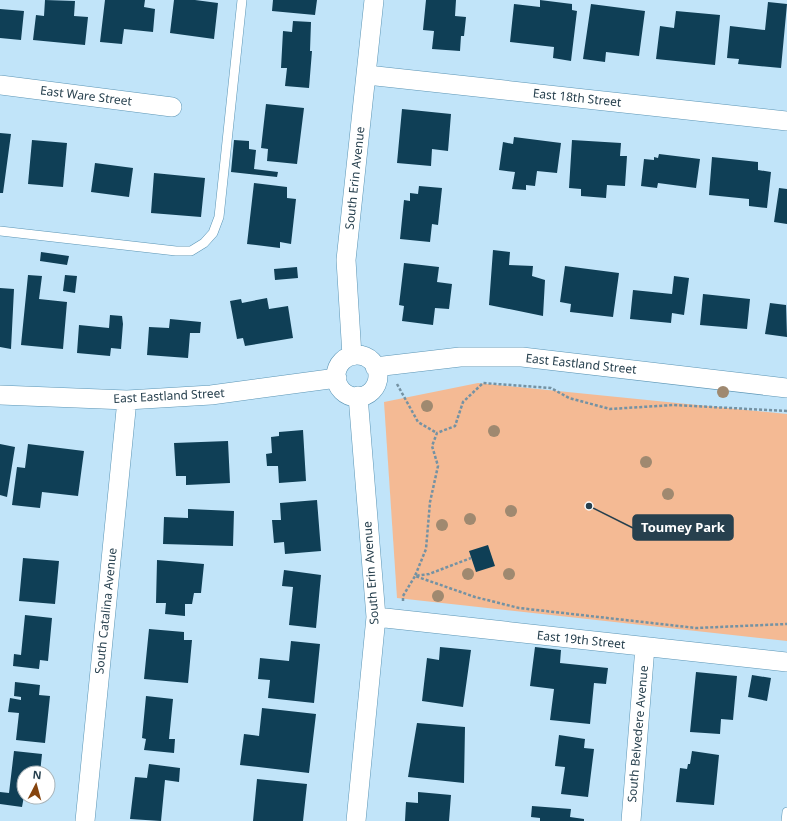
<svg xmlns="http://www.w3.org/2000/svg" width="787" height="821" viewBox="0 0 787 821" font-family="'Noto Sans',sans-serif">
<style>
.green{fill:#f4ba94}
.building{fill:#0f3f56}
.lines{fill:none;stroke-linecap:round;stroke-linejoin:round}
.service-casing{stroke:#5b95b5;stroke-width:10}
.minor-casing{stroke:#5b95b5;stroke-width:20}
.path{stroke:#7492a3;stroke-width:2.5;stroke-dasharray:3 2;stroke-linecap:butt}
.service{stroke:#fff;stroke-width:9}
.minor{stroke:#fff;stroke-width:19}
.tree{fill:#9f8970}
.labels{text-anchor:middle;stroke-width:4;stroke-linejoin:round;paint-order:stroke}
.street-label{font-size:12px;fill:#27404e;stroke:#fff}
.leader{fill:none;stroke:#27404e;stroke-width:1.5}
.callout-dot{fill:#27404e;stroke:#fff;stroke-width:1.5}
.callout{fill:#27404e;stroke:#27404e;stroke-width:1.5}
.callout-label{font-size:13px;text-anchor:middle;font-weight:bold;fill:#fff}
</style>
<rect width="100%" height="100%" fill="#c1e4f9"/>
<path class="green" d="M478,383l309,31v227l-390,-43 -13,-196z"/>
<path class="building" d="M45,0l30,1 -1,15 14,1 -3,28 -52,-5 3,-25 8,1z
M105,0h40l-1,7 11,2 -2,23 -29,-3 -2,15 -22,-2z
M174,0h21l23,3 -4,36 -44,-6z
M273,0h44l-2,15 -43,-4z
M426,0h30l-1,16 11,1 -2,19h-3l-1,15 -28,-2 2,-18 -11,-1z
M540,0l32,4v6l5,1 -6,50 -18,-3 1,-11 -44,-5 4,-38 26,3z
M768,2l19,2 -6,64 -43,-4 1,-5 -12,-1 3,-32 35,4z
M591,4l54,7 -6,45 -33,-4 -1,10 -22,-3z
M0,9l24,2 -3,29 -21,-2z
M676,11l44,4 -5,50 -59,-6 4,-33 14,2z
M293,21l18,1 -1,29h2l-3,37 -24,-2 2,-18h-6l2,-37 9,1z
M266,104l38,4 -7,56 -30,-3 1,-12 -7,-1z
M402,109l49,5 -3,37 -16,-2 -1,17 -34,-3z
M0,133l11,1 -8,59h-3z
M514,137l47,6 -4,30 -20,-2 -2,15 -9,-1v5l-14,-1 3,-17 -16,-2 4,-28 10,2z
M32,140l35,3 -4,44 -35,-3z
M234,140l15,1v8l7,1 -2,19 24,3 -1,5 -46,-5z
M572,140l49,3 -1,13h7l-2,30 -18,-1 -1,13 -25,-2v-7l-12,-1z
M659,154l41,5 -4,29 -38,-5 -1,5 -16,-2 3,-27 10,1v-3l4,1z
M712,157l46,5v8l13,2 -4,36 -18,-2v-7l-40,-4z
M95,163l38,5 -4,29 -38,-5z
M154,173l51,5 -4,39 -50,-4z
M254,183l33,4v11l9,1 -5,45 -11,-2v6l-33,-4z
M419,186l23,2 -4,37 -6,-1 -2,18 -30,-3 4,-39 6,1v-8l8,1z
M779,188l8,1v35l-13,-2z
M493,250l17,2 -1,13 24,1 -1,10 13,4 -2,36 -54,-11z
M41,252l28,4 -2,9 -27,-4z
M404,263l35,4 -2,15 15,2 -3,25 -14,-1 -2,17 -31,-4 2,-15 -5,-1z
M565,266l54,7 -6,44 -43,-5 1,-8 -11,-2z
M297,267l1,11 -23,2 -1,-11z
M28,275l14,1 -3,23 28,3 -4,47 -42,-4z
M65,275l12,1 -2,17 -12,-2z
M674,276l15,2 -5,37 -12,-2 -1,10 -41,-4 3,-29 39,4z
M0,288l14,1 -3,60 -11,-2z
M703,294l47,5 -3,30 -47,-4z
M267,298l2,11 19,-3 5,32 -48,8 -2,-8 -6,1 -7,-38 11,-2 1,4z
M786,302l1,35 -22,-3 5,-31 16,2z
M110,315l12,1 1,8 -2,25 -10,-1 -1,8 -33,-3 2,-28 30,3z
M170,319l31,3 -1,11h-10l-2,25 -41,-3 2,-28 20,1z
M303,430l3,51 -27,2 -1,-17h-11l-1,-12 6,-1 -1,-16 8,-1v-4z
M228,441l2,42 -44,2v-9h-10l-2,-33z
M0,444l15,3 -8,50 -7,-2z
M28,444l56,7 -6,45 -36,-4 -2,16 -28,-3 5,-38 8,1z
M317,500l4,51 -36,3 -1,-12 -10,1 -2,-23h9l-1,-17z
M188,509l46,2 -1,35 -70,-2 1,-27 24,1z
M488,545l7,21 -19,6 -7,-21z
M23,558l36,3 -4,43 -36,-3z
M157,560l47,4 -3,29h-7l-2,11h-7v12l-20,-2 1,-11h-10z
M284,570l37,5 -5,53 -27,-3 4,-38 -11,-1z
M25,615l27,3 -4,43 -8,-1 -1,9 -26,-3 1,-12 7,1z
M149,629l35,3v8h8l-4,43 -44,-4z
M291,641l29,3 -6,59 -46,-5 2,-18 -12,-1 2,-21 29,3z
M440,647l31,3 -8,57 -41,-6 5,-43 12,2z
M535,647l26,3 -1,13 48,5 -2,16 -12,-1 -4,41 -40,-4 4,-31 -24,-3z
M696,672l41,4 -4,44 -12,-1 -1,15 -30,-2z
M752,675l19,3 -4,23 -19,-4z
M15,682l25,3 -1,10 11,1 -5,47 -29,-3 3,-27 -11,-1 2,-14 11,2v-3l-7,-1z
M146,696l27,3 -4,40h6l-1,14 -30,-3 2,-11 -4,-1z
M262,708l54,6 -7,59 -69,-8 4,-31 15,2z
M417,723l48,4 -1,56 -56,-6z
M559,735l26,4 -1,9 10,1 -6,48 -27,-3 4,-27 -10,-1z
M14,751l28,3 -2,19h-16v23l-2,11 -22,-3v-12l9,1z
M692,751l27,4 -5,50 -38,-3 4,-34 7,1 1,-5h2z
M149,764l31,4 -1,14 -14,-2 -4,41 -31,-2 5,-42 12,1z
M257,779l50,5 -4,37h-50z
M418,792l33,3 -2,26h-44l1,-19 12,1z
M532,806l39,3 -1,8 14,2v2h-44v-3l-9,-1z"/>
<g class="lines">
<g class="service-casing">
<path id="service" d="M0,231l176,20h15l13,-8 9,-10 6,-16 23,-217
M786,821l1,-9"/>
</g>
<g class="minor-casing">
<path id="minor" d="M367,75l420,46
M0,85l172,22
M336 376a21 21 0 1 1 42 0a21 21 0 1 1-42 0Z
M352,356l-6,-96 28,-260
M375,367l85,-10h62l265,31
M0,395l127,5 84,-5 126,-17
M376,617l411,45
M85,821l42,-421
M356,821l20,-204 -18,-221
M631,821l14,-174"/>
</g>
<path class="path" d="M397,384l21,38 19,11
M787,411l-113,-6 -64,4 -41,-11 -18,-10 -68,-5 -20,19 -8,24 -18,7 -5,13 6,20 -8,36 -4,47 -11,27 60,21 44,11 177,20 91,-4
M403,601v-5l12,-20 14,-2 42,-16"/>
<use href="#service" class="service"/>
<use href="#minor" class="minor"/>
</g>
<g class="tree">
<circle cx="723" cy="392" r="6"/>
<circle cx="427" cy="406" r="6"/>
<circle cx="494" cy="431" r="6"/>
<circle cx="646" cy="462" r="6"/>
<circle cx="668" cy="494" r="6"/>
<circle cx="511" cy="511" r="6"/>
<circle cx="470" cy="519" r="6"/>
<circle cx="442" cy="525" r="6"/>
<circle cx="468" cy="574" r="6"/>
<circle cx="509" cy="574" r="6"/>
<circle cx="438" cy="596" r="6"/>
</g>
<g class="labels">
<g class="street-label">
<text transform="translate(86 96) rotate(7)" y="4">East Ware Street</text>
<text transform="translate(577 98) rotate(6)" y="4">East 18th Street</text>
<text transform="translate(355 178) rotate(-84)" y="4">South Erin Avenue</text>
<text transform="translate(581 364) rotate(6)" y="4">East Eastland Street</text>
<text transform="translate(169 396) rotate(-3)" y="4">East Eastland Street</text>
<text transform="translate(371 573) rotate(-94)" y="4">South Erin Avenue</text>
<text transform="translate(106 611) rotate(-84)" y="4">South Catalina Avenue</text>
<text transform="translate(581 640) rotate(6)" y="4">East 19th Street</text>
<text transform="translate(638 734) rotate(-85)" y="4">South Belvedere Avenue</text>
</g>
</g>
<path class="leader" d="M589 506L633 528"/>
<circle class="callout-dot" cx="589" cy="506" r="4"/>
<rect class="callout" x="633" y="515" width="100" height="25" rx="4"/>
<g class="callout-label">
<text x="683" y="532">Toumey Park</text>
</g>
<g transform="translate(36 785) rotate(6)"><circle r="19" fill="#ffffff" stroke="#a9b3b8"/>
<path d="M0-3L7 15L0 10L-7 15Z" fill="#85440e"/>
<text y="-6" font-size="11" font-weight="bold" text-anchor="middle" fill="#27404e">N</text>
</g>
</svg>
